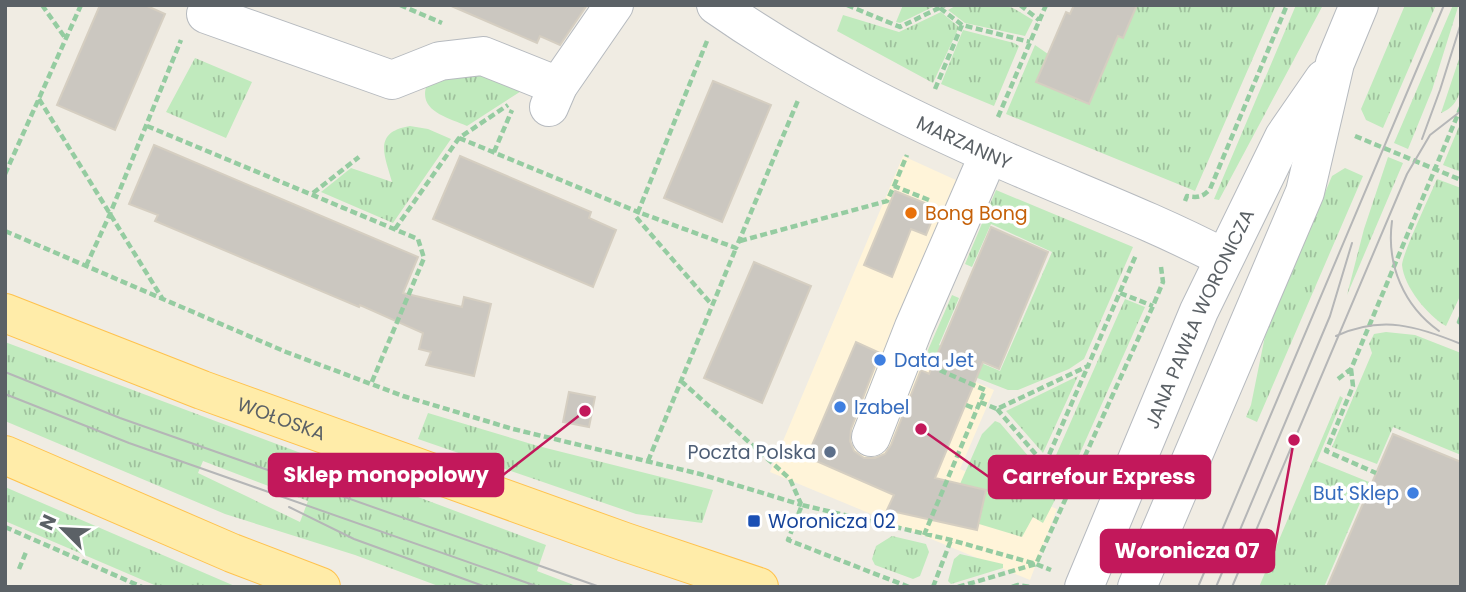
<svg xmlns="http://www.w3.org/2000/svg" width="1466" height="592" viewBox="0 0 1466 592" font-family="Poppins,sans-serif">
<style>
.commercial{fill:#fff4d9}
.grass{fill:url(#grass-tufts);fill-rule:evenodd}
.building{fill:#cbc7c0;stroke:#d5cec1;stroke-width:2}
.lines{fill:none;stroke-linecap:round;stroke-linejoin:round}
.minor-casing{stroke:#b6babf;stroke-width:40}
.major-casing{stroke:#ffc24d;stroke-width:40}
.path{stroke:#95cca1;stroke-width:4.5;stroke-dasharray:7 3.5;stroke-linecap:butt}
.minor{stroke:#fff;stroke-width:38}
.major{stroke:#ffeca9;stroke-width:38}
.tram{stroke:#b5b6b7;stroke-width:2}
.food-dot{fill:#e8710a;stroke:#fff;stroke-width:2.5}
.shop-dot{fill:#3f7fe0;stroke:#fff;stroke-width:2.5}
.service-dot{fill:#5c6f8a;stroke:#fff;stroke-width:2.5}
.transit-dot{fill:#1a4fb4;stroke:#fff;stroke-width:2.5}
.labels{text-anchor:middle;stroke-width:7;stroke-linejoin:round;paint-order:stroke}
.street-label{font-size:19px;fill:#5b6166;stroke:#fff}
.food-label{font-size:19px;fill:#c56008;stroke:#fff;text-anchor:start}
.shop-label{font-size:19px;fill:#366cbe;stroke:#fff;text-anchor:start}
.service-label{font-size:19px;fill:#4e5e75;stroke:#fff;text-anchor:end}
.transit-label{font-size:19px;fill:#164399;stroke:#fff;text-anchor:start}
.leader{fill:none;stroke:#c2185b;stroke-width:2.5}
.callout-dot{fill:#c2185b;stroke:#fff;stroke-width:2.5}
.callout{fill:#c2185b;stroke:#c2185b;stroke-width:2.5}
.callout-label{font-size:21px;text-anchor:middle;font-weight:bold;fill:#fff}
</style>
<defs>
<pattern id="grass-tufts" width="24" height="20" patternUnits="userSpaceOnUse" patternTransform="scale(1.75)"><rect width="24" height="20" fill="#c0eabd"/><path d="M3 7l-1-3M5 7V3M7 7l1-3M15 17l-1-3M17 17v-4M19 17l1-3" fill="none" stroke="#9fc19d"/></pattern>
</defs>
<rect width="100%" height="100%" fill="#f0ece3"/>
<path class="commercial" d="M903,156l66,30 -70,162 95,42 -34,79 97,40 -27,71 -260,-108z"/>
<path class="grass" d="M903,5h34l-37,18 -4,-1z
M957,5h45l11,3 20,12 -8,16 -60,-13 -17,-13z
M1137,5h139l-81,186 -189,-77 29,-69 13,9 -11,28 52,22 29,-68z
M1296,5h27l-104,195 -5,-1z
M1405,5h31l-53,123 -17,-8 -5,-11z
M1453,5h4l1,2 -26,83 -24,59 -14,-6z
M941,12l18,15 -26,56 -96,-52 6,-16 56,17z
M963,30l51,13 5,3 -25,60 -53,-22z
M1461,53c0,25 5,50 -20,60z
M195,58l57,24 -26,56 -60,-26z
M451,68l78,18 -62,40c-20,-9 -50,-15 -40,-42z
M1460,124h1v48l-18,-7z
M410,126l18,3 23,10 -58,84 -72,-31 30,-24 41,14c-7,-26 -20,-50 18,-56z
M1388,157l15,6 -56,132 17,-66z
M1345,168l18,8 -106,246 -11,-5 5,-12 14,-69 67,-160z
M1437,179l24,9v106l-15,32c-18,-10 -42,-39 -44,-61 0,-10 29,-72 35,-86z
M996,190l137,57 -49,112 -15,10 -51,21h-10l-74,-29 -5,-4 -1,-7 24,-55 7,3 -20,47 61,26 52,-119 -61,-28 -19,43 -7,-3z
M1125,299l20,8 -77,173 -15,-18z
M1386,332l29,3 46,18v102l-68,-28 -16,37 -45,-17 40,-94 -3,-9 5,-10z
M5,342l541,203 -9,26 42,16h-138l-86,-32 -130,-41 -220,-93zM203,461l105,40 -8,21 -102,-49z
M1078,376l-35,77 -37,-42z
M1340,396l3,2 -26,63 52,21 -45,105h-65z
M428,413l110,33 175,44 -11,33 -66,-9 -218,-75z
M995,421l5,2 54,63 2,12 -13,25 -10,-6 -11,20 -43,-13 7,-34 -26,-6 22,-50z
M5,487l232,100h-78l-154,-66z
M892,536l34,8 3,8 -9,24 -7,3 -38,-14 -3,-6 4,-13z
M960,554l43,10v4l-52,16 -3,-3 6,-22z"/>
<path class="building" d="M100,5h45l20,9 -50,116 -58,-25z
M449,5h138l-27,40 -20,-9 -3,7z
M1074,5h63l-14,33 -5,-2 -29,68 -53,-22 30,-70 4,2z
M713,81l58,24 -49,117 -58,-24z
M154,145l264,112 -15,36 59,14 2,-10 27,7 -17,72 -48,-11 5,-13 -12,-3 4,-16 -63,-28 -1,2 -204,-86 3,-6 -29,-11z
M460,156l131,56 -2,6 27,12 -23,57 -160,-68z
M895,191l42,17 -11,27 -15,-6 -19,48 -28,-12z
M991,227l57,25 -49,117 -16,-7 -48,116 51,12 -9,40 -90,-20 7,-15 -87,-38 49,-115 24,11 -29,76 -1,12 4,10 10,7h11l10,-4 6,-9 30,-75 8,4z
M754,262l57,24 -49,117 -58,-25z
M569,392l26,5 -6,30 -26,-5z
M1393,434l68,28v125h-134z"/>
<g class="lines">
<g class="minor-casing">
<g id="minor">
<path d="M210,5l-4,9 186,66 48,-19 43,-5 75,30"/>
<path id="s1" d="M716,5c90,63 189,112 289,156 73,32 148,60 219,97"/>
<path d="M549,107l9,-21 56,-81"/>
<path d="M871,437l43,-110 75,-173"/>
<path id="s2" d="M1084,587l115,-276 85,-174 40,-58"/>
<path d="M1137,587l168,-395 30,-129 24,-58"/>
</g>
</g>
<g class="major-casing">
<g id="major">
<path id="s3" d="M5,313l197,77 423,152 134,45"/>
<path d="M5,455l227,98 89,34"/>
</g>
</g>
<path class="path" d="M42,5l24,34
M400,5l42,18
M847,5l53,22 45,-22
M1020,5l19,15
M940,8l22,17 68,17
M707,41l-69,171 98,36 63,-150
M935,89l27,-64
M39,99l123,199
M998,117l48,-112
M147,126l271,113 6,19 -53,126
M1355,136l106,44
M459,138l179,74 -2,5 76,88
M494,152l18,-42
M5,174l76,-169
M894,186l13,-31
M313,193l46,-36
M1185,201l2,-5c11,2 16,1 23,-7l77,-184
M395,229l64,-91 49,-33
M5,231l281,121 117,44 110,33 187,45 102,31
M740,241l147,-40 7,-15 35,14
M86,266l24,-52 71,-174
M1120,293l33,13
M1461,317l-2,5 2,1
M1351,369l2,17 -27,65 50,22
M1338,379l13,-10 110,-262
M681,381l109,98 11,25
M980,402l17,7 91,-43 48,-111
M966,405l10,4
M997,409l72,84
M648,461l88,-213
M1045,464l43,-98
M5,527l137,60
M924,535l61,-145 -48,-21
M19,569l7,-17
M909,587l-121,-47 14,-35 149,35 85,24 15,6
M933,587l18,-47
M958,587l78,-23 117,-258 10,-24 -2,-15
M1012,587l6,-2 12,2"/>
<use href="#minor" class="minor"/>
<use href="#major" class="major"/>
<path class="tram" d="M1422,139l18,-49 21,-67
M1392,221c-6,44 12,85 47,110
M1336,336c46,-21 81,-10 125,8
M5,372l115,46 480,169
M5,394l124,49 410,144
M289,507l65,32 132,48
M1198,587l246,-582
M1216,587l114,-271 22,-73
M1232,587l175,-413 23,-39 31,-24"/>
</g>
<circle class="food-dot" cx="911" cy="213" r="7"/>
<g class="shop-dot">
<circle cx="880" cy="360" r="7"/>
<circle cx="840" cy="407" r="7"/>
<circle cx="1413" cy="493" r="7"/>
</g>
<circle class="service-dot" cx="830" cy="452" r="7"/>
<rect class="transit-dot" x="747" y="514" width="14" height="14" rx="3.5"/>
<g class="labels">
<g class="street-label">
<text dy="7" stroke="none"><textPath href="#s1" startOffset="284">MARZANNY</textPath></text>
<text dy="7" stroke="none"><textPath href="#s2" startOffset="292">JANA PAWŁA WORONICZA</textPath></text>
<text dy="7" stroke="none"><textPath href="#s3" startOffset="296">WOŁOSKA</textPath></text>
</g>
<g class="food-label">
<text x="925" y="220">Bong Bong</text>
</g>
<g class="shop-label">
<text x="894" y="367">Data Jet</text>
<text x="854" y="414">Izabel</text>
<text x="1399" y="500" text-anchor="end">But Sklep</text>
</g>
<g class="service-label">
<text x="816" y="459">Poczta Polska</text>
</g>
<g class="transit-label">
<text x="768" y="528">Woronicza 02</text>
</g>
</g>
<path class="leader" d="M585 411L503 475M921 429L989 477M1294 440L1274 551"/>
<g class="callout-dot">
<circle cx="585" cy="411" r="7"/>
<circle cx="921" cy="429" r="7"/>
<circle cx="1294" cy="440" r="7"/>
</g>
<g class="callout">
<rect x="269" y="454" width="234" height="42" rx="7"/>
<rect x="989" y="456" width="221" height="42" rx="7"/>
<rect x="1101" y="530" width="173" height="42" rx="7"/>
</g>
<g class="callout-label">
<text x="386" y="482">Sklep monopolowy</text>
<text x="1099" y="484">Carrefour Express</text>
<text x="1187" y="558">Woronicza 07</text>
</g>
<rect width="1466" height="592" fill="none" stroke="#5b6166" stroke-width="14"/>
<g transform="translate(63 529) rotate(294)" stroke="#ffffff" stroke-width="5" paint-order="stroke">
<path d="M0-5L12 26L0 18L-12 26Z" fill="#5b6166"/>
<text y="-10" font-size="19" font-weight="bold" text-anchor="middle" fill="#5b6166">N</text>
</g>
</svg>
